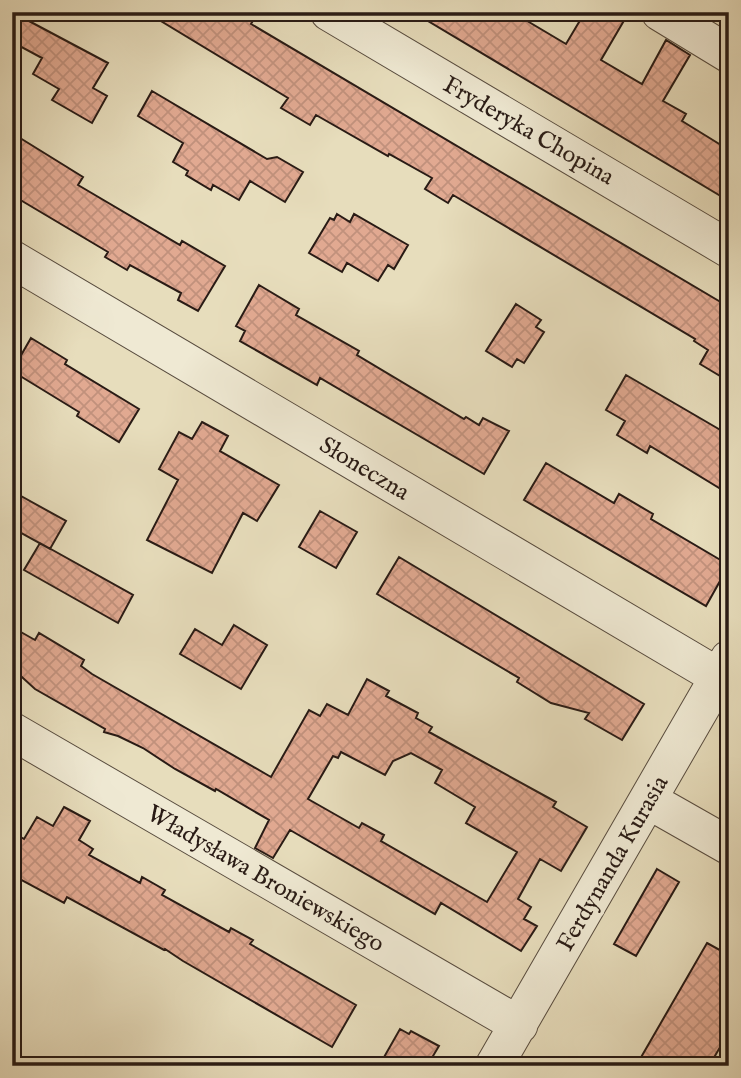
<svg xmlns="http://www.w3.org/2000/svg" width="741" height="1078" viewBox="0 0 741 1078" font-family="'IM FELL English',serif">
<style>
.building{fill:url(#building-cross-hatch);stroke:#291b15;stroke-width:2;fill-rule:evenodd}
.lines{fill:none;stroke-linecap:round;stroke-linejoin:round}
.street-casing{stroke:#584c3f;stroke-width:39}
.street{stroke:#efe9d3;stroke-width:37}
.labels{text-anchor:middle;stroke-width:7;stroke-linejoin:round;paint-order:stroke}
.street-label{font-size:24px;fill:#291b15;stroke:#efe9d3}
</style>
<defs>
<pattern id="building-cross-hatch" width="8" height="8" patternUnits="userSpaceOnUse" patternTransform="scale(1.75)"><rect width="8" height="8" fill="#e1a991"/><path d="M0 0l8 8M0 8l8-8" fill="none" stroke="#c1917c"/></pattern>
</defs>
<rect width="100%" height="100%" fill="#e7ddbc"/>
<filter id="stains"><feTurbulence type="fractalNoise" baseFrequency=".00286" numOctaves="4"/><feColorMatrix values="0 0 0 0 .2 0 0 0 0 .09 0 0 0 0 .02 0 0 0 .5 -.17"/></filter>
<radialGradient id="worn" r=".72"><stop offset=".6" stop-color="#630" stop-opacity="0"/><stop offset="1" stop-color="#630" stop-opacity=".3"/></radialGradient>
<path class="building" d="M12,12l96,51 -15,25 14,8 -15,27 -40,-23 7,-11 -26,-15 9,-16 -30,-16z
M146,12h112l-7,12 478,283v56l-9,13 -20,-12 8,-14 -14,-9 1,-2 -242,-144 -5,8 -23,-14 7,-11 -43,-24 -1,2 -72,-41 -6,10 -29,-17 7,-10z
M413,12h99l54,32 19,-32h44l-28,48 41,24 24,-44 24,15 -27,46 23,13 -4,7 47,29v51z
M152,91l115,68 10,-2 26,15 -18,30 -35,-21 -11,19 -26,-15 -2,5 -25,-15 2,-4 -15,-9 10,-19 -45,-27z
M12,133l71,44 -5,8 102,60 2,-4 43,25 -27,45 -20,-11 3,-7 -51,-28 -3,5 -22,-13 3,-5 -96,-57z
M337,214l13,8 4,-8 54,31 -14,24 -6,-4 -10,16 -31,-18 -5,9 -33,-19 21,-35 4,2z
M259,285l40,24 -3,6 63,36 -2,4 107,64 2,-2 13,8 4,-7 26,13 -25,43 -164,-96 -3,7 -77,-44 5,-10 -9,-5z
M516,304l25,16 -5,7 8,5 -20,31 -7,-4 -5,8 -26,-16z
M31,338l36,22 -2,4 74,45 -20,33 -42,-26 2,-4 -67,-41z
M626,375l103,60v59l-79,-48 -3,7 -30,-18 8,-14 -19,-11z
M202,422l26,14 -8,15 59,34 -22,36 -14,-8 -31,60 -65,-33 31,-60 -19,-11 20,-37 13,7z
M546,463l68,40 5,-9 34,20 -2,5 78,46 -23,41 -182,-106z
M12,491l54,30 -16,28 -38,-21z
M320,511l37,21 -21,36 -37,-21z
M40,543l93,52 -15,28 -94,-53z
M399,557l245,147 -22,36 -37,-21 4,-6 -38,-10 -34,-21 2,-4 -142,-84z
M234,625l33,20 -26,44 -61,-35 15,-25 27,16z
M12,627l23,13 4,-7 45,27 -3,6 11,8 179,103 38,-67 11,6 7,-12 21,11 19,-36 22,12 -3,5 32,17 -2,5 16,9 -3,5 127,70 -3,5 34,20 -26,44 -21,-12 -22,40 13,8 -7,12 13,7 -16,25 -80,-48 -6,11 -145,-84 -17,28 -18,-10 14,-28 -53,-31 -1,2 -40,-22 -32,-21 -25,-12 -14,-4 1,-3 -70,-40 -23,-21zM341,752l44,23 8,-14 18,-8 31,17 -7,13 40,24 -9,16 51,29 -30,50 -106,-61 3,-6 -22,-12 -3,5 -51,-29 25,-43 5,2z
M64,807l26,14 -11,19 14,9 -4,6 51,28 2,-6 23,13 -3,5 67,37 2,-4 22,12 -3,4 106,61 -24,42 -149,-86 -18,-12 -1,1 -97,-53 -3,6 -52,-28v-43l12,7 13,-22 16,9z
M657,869l22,13 -43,74 -22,-12z
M707,943l22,12v77l-20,34h-73z
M400,1029l9,5 2,-3 28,15 -12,20h-48z"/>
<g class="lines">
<g class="street-casing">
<path id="street" d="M329,12l400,237
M660,12l69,42
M12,259l707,418
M12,731l507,294
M648,800l81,46
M494,1066l235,-407"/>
</g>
<use href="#street" class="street"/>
</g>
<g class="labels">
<g class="street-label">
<text transform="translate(529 130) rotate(30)" y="8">Fryderyka Chopina</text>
<text transform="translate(365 468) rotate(31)" y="8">Słoneczna</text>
<text transform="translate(612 863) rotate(-60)" y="8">Ferdynanda Kurasia</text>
<text transform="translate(266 878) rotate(30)" y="8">Władysława Broniewskiego</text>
</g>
</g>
<rect width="741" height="1078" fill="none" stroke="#e7ddbc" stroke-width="42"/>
<rect x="14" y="14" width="713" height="1050" fill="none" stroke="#291b15" stroke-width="3.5"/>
<rect x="21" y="21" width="699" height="1036" fill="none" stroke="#291b15" stroke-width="2"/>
<rect width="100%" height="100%" filter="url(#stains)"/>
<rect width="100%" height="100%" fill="url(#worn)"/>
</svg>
